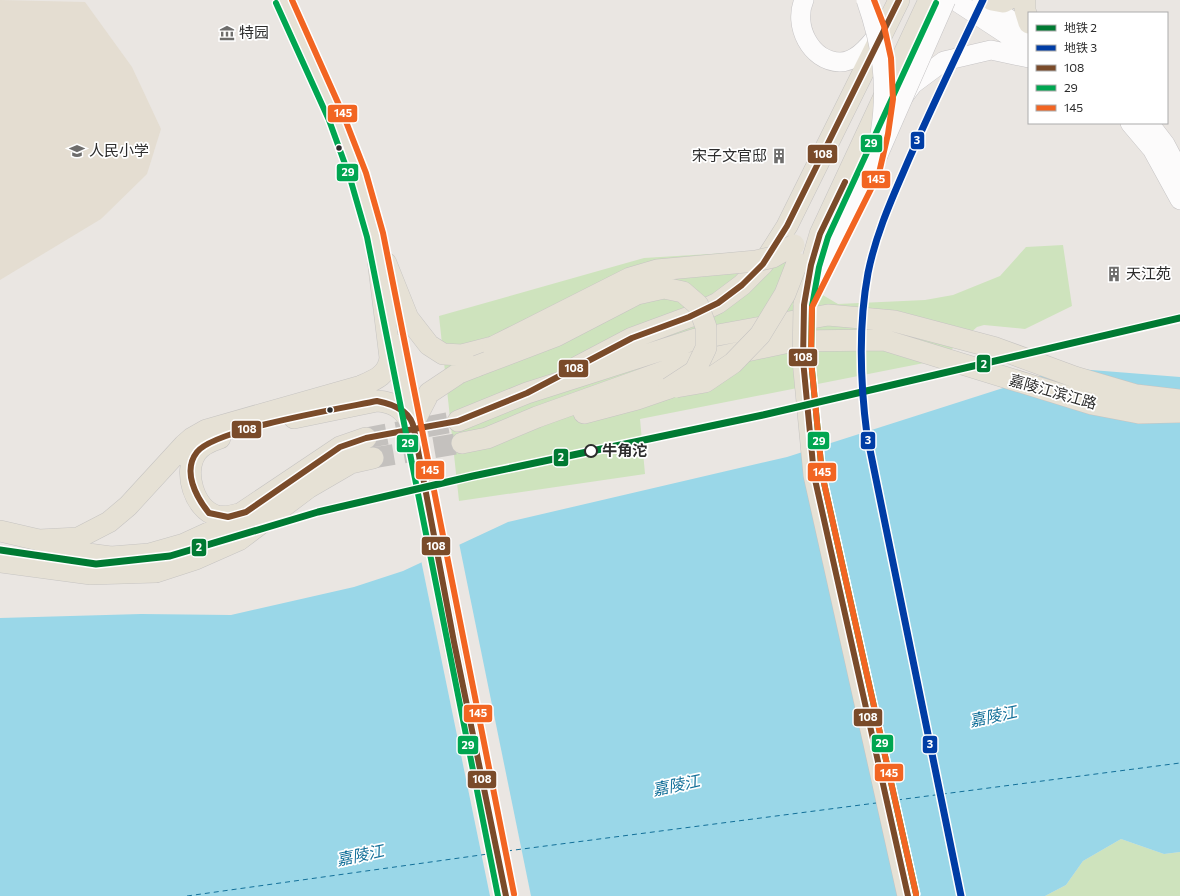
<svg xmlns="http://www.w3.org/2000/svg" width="1180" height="896" viewBox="0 0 1180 896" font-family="Commissioner,'Noto Sans SC',sans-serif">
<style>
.education{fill:#e4ddd1}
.green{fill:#cee3bd}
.water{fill:#9ad7e8}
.pier{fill:#eae6e2}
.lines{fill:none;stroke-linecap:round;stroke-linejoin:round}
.ferry{stroke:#137099;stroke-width:1;stroke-dasharray:5 4;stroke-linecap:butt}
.primary-tunnel{stroke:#c4c1be;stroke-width:21;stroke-dasharray:21 10;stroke-linecap:butt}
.secondary-casing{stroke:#c6c4c5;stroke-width:20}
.primary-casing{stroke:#c6c4c2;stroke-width:22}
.secondary{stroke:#fcfbfb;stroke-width:19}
.primary{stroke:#e6e1d5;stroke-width:21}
.secondary-bridge-casing{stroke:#c6c4c5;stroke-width:20;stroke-linecap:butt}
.primary-bridge-casing{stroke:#c6c4c2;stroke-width:22;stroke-linecap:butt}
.secondary-bridge{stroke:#fcfbfb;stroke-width:19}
.primary-bridge{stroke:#e6e1d5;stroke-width:21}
.bus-1-casing{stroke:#fff;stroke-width:9}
.bus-2-casing{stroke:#fff;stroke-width:9}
.bus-3-casing{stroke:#fff;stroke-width:9}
.bus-1{stroke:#7a4b2a;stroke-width:6}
.bus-2{stroke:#00a651;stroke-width:6}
.bus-3{stroke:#f26522;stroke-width:6}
.metro-1-casing{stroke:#fff;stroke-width:10}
.metro-2-casing{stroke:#fff;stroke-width:10}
.metro-1{stroke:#007a33;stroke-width:7}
.metro-2{stroke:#003da5;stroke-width:7}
.bus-dot{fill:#2c2c2c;stroke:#fff;stroke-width:1.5}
.stop-dot{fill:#fff;stroke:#2c2c2c;stroke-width:2}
.labels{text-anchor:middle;stroke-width:3.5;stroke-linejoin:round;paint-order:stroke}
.poi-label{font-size:15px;fill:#2c2c2c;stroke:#fff;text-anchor:start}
.street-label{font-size:15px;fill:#2c2c2c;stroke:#fff}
.stop-label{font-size:15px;font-weight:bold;fill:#2c2c2c;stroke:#fff;text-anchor:start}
.water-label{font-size:16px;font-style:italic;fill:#137099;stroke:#fff}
.line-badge{stroke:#fff;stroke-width:1.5}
.badge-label{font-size:11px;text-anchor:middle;font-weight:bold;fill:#fff}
</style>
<rect width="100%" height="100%" fill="#eae6e2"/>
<path class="education" d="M0,0l85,2 47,65 29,62 -14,45 -46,45 -101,61z"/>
<path class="green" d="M1063,245l9,61 -47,23 -41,-4 -7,2 -25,22 -28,14 -284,56 5,55 -186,27 -20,-185 205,-58 115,-7 29,11 33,32 17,10 87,-4 28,-5 47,-19 26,-29z
M1121,839l43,15 16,-2v44h-135l21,-11 17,-24z"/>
<path class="water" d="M1066,368l114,9v475l-16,2 -43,-15 -38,22 -17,24 -21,11h-1045v-278l141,-4 90,1 123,-28 49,-16 105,-49 279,-65z"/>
<path class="pier" d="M459,543l72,353h-41l-69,-336z"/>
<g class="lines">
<path class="ferry" d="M897,800l283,-37
M507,851l369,-48
M187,896l301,-42"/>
<path class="primary-tunnel" d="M366,438l92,-17
M373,458l89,-15"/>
<g class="secondary-casing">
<path id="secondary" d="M804,0c-11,25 6,61 36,62 16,0 30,-17 38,-28
M954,0l75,49
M982,0l47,33
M904,96l9,-12 31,-23 47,-11 38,8
M1130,123l22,26 28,51
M1149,123l16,21 15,28
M809,295l63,-126"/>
</g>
<g class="primary-casing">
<path id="primary" d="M283,0c37,80 77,161 94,247
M992,0l11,2 4,-2
M1025,0v10l4,13
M386,263l22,55 21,27 14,9 19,1 31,-8
M804,305l7,-40 9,-31 109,-234
M397,345l16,79
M577,367l55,-29 57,-21 29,-14 24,-18 21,-21 24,-38 112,-226
M584,413l53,-14 32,-11
M294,418l83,-17c18,1 26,9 36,23
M458,421l69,-28 169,-54 132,-24 66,6 102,27 79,29 61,18 44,5
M413,424l16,-31 30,-20 18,-7
M220,438c-9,3 -19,7 -24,15 -13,19 -2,56 21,63 9,2 17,-1 25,-3
M462,443l25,-5 50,-21 148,-53 109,-23 90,-1 208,64 47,9 41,-1
M0,531l39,9 34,12 38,5 38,-3 35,-10 35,-16 121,-81 26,-9
M39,540l39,-2 31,-16 19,-16 56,-61 8,-7 14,-8 155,-44c14,-6 27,-11 29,-28l-15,-123
M0,562l91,12 65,-2 40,-13 43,-19 69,-52 43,-25 22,-5"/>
</g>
<use href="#secondary" class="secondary"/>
<use href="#primary" class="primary"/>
<g class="secondary-bridge-casing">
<path id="secondary-bridge" d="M866,0c16,46 22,85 14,134
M872,169l74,-169"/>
</g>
<g class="primary-bridge-casing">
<path id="primary-bridge" d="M804,305l-1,55 11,115 94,421
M493,347l137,-69 27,-8 99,-9 17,-4 21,-12
M477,366l79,-30 81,-42 27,-6 19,4 15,13 8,22v21l-11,23 -26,17
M676,387l29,-5 28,-19 27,-28 25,-41 12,-31
M413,424l41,218 52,254"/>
</g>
<use href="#secondary-bridge" class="secondary-bridge"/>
<use href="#primary-bridge" class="primary-bridge"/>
<g class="bus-1-casing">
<path id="bus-1" d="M845,182l-25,52 -9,31 -7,40 -1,55 11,115 94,421
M377,401c16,3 34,10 37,28l-48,9 -26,9 -94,65 -18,5 -19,-4c-13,-16 -27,-42 -12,-61 18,-23 146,-44 180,-51z
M414,429l40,213 52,254
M414,429l44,-8 69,-28 105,-55 57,-21 29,-14 24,-18 21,-21 24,-38 112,-226"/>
</g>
<g class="bus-2-casing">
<path id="bus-2" d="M276,3l53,117 21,58 17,59 131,659
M916,894l-94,-420 -11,-114 1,-54 7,-39 9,-30 108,-234"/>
</g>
<g class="bus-3-casing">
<path id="bus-3" d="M292,0l51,114 23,59 17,60 131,661
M874,0l10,26 7,32 2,41 -5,35 -9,39 -67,134 -1,53 11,114 94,420"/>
</g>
<use href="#bus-1" class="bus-1"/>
<use href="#bus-2" class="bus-2"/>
<use href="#bus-3" class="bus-3"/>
<g class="metro-1-casing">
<path id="metro-1" d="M0,550l96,14 74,-8 148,-44 155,-36 290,-61 417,-97"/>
</g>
<g class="metro-2-casing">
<path id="metro-2" d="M961,896l-94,-461c-7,-54 -9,-108 1,-162 7,-35 21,-68 35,-100 25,-59 53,-116 80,-173"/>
</g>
<use href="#metro-1" class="metro-1"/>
<use href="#metro-2" class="metro-2"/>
</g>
<defs>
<g id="museum-bare" transform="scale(1.2)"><path d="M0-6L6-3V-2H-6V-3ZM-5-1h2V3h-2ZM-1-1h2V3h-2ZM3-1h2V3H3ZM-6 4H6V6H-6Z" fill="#6e6d6c" stroke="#fff" stroke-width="2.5" paint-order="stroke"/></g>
<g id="school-bare" transform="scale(1.2)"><path d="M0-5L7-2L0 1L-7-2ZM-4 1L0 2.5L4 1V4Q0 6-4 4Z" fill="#6e6d6c" stroke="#fff" stroke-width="2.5" paint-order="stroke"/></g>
<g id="building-bare" transform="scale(1.2)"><path d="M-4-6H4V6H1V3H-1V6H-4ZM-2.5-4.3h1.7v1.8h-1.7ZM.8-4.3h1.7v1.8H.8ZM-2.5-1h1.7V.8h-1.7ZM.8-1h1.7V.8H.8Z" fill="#6e6d6c" stroke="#fff" stroke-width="2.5" paint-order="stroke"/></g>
</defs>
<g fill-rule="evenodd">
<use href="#museum-bare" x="227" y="33"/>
<use href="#school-bare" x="77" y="151"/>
<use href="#building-bare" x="779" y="156"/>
<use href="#building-bare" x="1114" y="274"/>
</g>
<g class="bus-dot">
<circle cx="339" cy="148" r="3.5"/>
<circle cx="330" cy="410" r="3.5"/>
</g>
<circle class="stop-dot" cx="591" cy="451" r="6"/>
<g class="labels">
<g class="poi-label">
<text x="239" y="38">特园</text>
<text x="89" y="156">人民小学</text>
<text x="767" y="161" text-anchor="end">宋子文官邸</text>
<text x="1126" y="279">天江苑</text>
</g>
<g class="street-label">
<text transform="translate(1053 392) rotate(16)" y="5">嘉陵江滨江路</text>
</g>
<g class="stop-label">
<text x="602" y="456">牛角沱</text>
</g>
<g class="water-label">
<text transform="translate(993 716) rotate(-12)" y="6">嘉陵江</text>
<text transform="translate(676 785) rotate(-12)" y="6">嘉陵江</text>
<text transform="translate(360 855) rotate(-12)" y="6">嘉陵江</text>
</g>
</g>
<g class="line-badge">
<rect x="327" y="104" width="31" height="19" rx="4" fill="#f26522"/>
<rect x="910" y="131" width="15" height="19" rx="4" fill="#003da5"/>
<rect x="860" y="134" width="23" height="19" rx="4" fill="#00a651"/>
<rect x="807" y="144" width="31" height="20" rx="4" fill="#7a4b2a"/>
<rect x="336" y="163" width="23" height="19" rx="4" fill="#00a651"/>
<rect x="861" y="170" width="30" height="19" rx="4" fill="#f26522"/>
<rect x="788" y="348" width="30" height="19" rx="4" fill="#7a4b2a"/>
<rect x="976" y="354" width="15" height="19" rx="4" fill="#007a33"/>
<rect x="558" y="359" width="31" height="19" rx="4" fill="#7a4b2a"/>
<rect x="231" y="420" width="31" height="19" rx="4" fill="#7a4b2a"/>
<rect x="860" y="431" width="16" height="19" rx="4" fill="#003da5"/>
<rect x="807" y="431" width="23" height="19" rx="4" fill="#00a651"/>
<rect x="396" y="434" width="23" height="19" rx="4" fill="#00a651"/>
<rect x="553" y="448" width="16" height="19" rx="4" fill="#007a33"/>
<rect x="415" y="460" width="30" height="20" rx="4" fill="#f26522"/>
<rect x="807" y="462" width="30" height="20" rx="4" fill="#f26522"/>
<rect x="421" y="536" width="30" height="20" rx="4" fill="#7a4b2a"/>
<rect x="191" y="538" width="16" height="19" rx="4" fill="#007a33"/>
<rect x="463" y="704" width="30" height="19" rx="4" fill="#f26522"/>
<rect x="853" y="708" width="30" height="19" rx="4" fill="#7a4b2a"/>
<rect x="871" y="734" width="23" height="19" rx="4" fill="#00a651"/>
<rect x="922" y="735" width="16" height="19" rx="4" fill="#003da5"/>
<rect x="457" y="735" width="22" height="20" rx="4" fill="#00a651"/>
<rect x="874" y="763" width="30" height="19" rx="4" fill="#f26522"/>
<rect x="467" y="770" width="30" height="19" rx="4" fill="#7a4b2a"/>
</g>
<g class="badge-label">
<text x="343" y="117">145</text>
<text x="917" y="144">3</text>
<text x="871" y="147">29</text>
<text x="823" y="158">108</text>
<text x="348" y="176">29</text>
<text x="876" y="183">145</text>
<text x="803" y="361">108</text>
<text x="984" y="368">2</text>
<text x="574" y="372">108</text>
<text x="247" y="433">108</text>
<text x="868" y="444">3</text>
<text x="819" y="445">29</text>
<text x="408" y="447">29</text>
<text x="561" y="461">2</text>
<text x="430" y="474">145</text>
<text x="822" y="476">145</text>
<text x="436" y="550">108</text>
<text x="199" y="551">2</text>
<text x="478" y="717">145</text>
<text x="868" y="721">108</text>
<text x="882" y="747">29</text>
<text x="930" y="748">3</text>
<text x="468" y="749">29</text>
<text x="889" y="777">145</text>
<text x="482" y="783">108</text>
</g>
<rect x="1028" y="12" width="140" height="112" fill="#ffffff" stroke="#ababab"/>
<rect x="1036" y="25" width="20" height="6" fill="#007a33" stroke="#ababab"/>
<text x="1064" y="32" font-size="12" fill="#2c2c2c">地铁 2</text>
<rect x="1036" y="45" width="20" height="6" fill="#003da5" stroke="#ababab"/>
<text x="1064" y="52" font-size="12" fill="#2c2c2c">地铁 3</text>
<rect x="1036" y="65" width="20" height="6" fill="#7a4b2a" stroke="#ababab"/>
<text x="1064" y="72" font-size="12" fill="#2c2c2c">108</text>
<rect x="1036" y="85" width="20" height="6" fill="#00a651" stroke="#ababab"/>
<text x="1064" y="92" font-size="12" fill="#2c2c2c">29</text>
<rect x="1036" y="105" width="20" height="6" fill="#f26522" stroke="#ababab"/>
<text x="1064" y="112" font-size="12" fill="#2c2c2c">145</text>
</svg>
